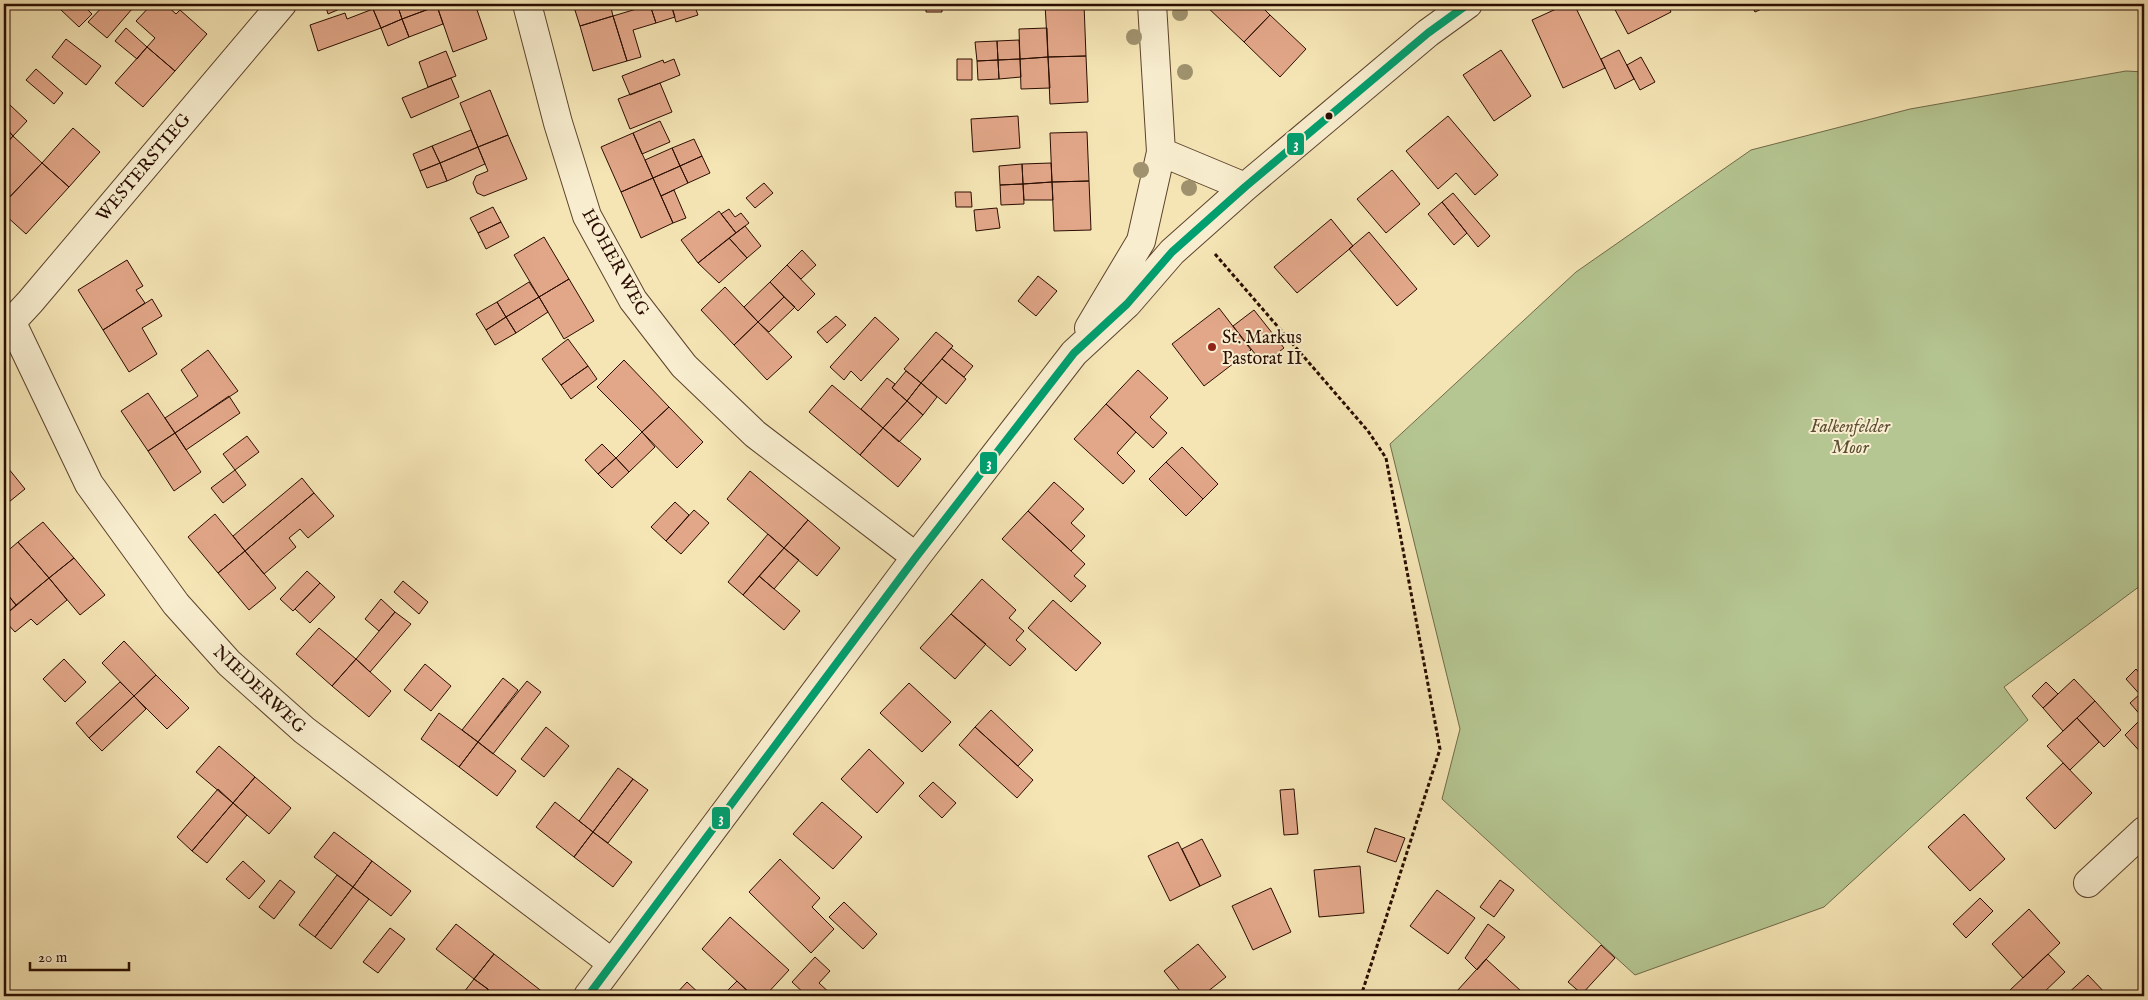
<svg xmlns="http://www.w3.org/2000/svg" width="2148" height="1000" viewBox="0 0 2148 1000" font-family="'IM FELL English',serif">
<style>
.green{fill:#b5c692;stroke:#706a49}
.building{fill:#e2a789;stroke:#2a0d00}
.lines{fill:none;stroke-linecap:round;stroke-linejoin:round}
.minor-casing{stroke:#5d432d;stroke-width:30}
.path{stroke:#2a0d00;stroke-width:3;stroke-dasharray:4 2.5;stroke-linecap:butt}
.minor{stroke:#f8eecf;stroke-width:28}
.bus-1-casing{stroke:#f8eecf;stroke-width:11}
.bus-1{stroke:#009f6f;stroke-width:8}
.tree{fill:#a0926e}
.bus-dot{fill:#2a0d00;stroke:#f8eecf;stroke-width:2}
.poi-dot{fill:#8f2418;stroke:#f8eecf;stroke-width:2}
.labels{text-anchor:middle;stroke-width:4;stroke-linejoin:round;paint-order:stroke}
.street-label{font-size:18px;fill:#2a0d00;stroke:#f8eecf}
.poi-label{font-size:18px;fill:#2a0d00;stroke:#f8eecf;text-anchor:start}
.park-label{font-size:18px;font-style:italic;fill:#5b4e33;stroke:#f8eecf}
.line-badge{stroke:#f8eecf;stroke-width:2}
.badge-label{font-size:14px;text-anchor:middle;font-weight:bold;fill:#fff}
</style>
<rect width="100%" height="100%" fill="#f5e5b5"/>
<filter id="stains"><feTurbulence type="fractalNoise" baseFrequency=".004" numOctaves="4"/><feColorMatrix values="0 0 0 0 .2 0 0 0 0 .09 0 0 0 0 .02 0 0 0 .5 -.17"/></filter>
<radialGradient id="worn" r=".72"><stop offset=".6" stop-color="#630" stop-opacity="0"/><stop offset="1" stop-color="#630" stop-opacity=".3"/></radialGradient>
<path class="green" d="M2126,71l18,1v511l-140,104 24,33 -204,187 -189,68 -193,-176 18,-70 -70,-285 186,-172 175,-122 159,-41z"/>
<path class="building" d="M67,4h15l10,10 -13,13 -18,-17z
M105,4h21l6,5 -25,29 -19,-16z
M152,4h13l11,10 4,-4 27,24 -32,37 -28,-24 8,-9 -19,-17z
M325,4h16l1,4 -14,6z
M388,4h9l5,15 -21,9 -8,-19z
M397,4h39l1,2 -35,13z
M444,4h31l12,35 -34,13 -16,-46z
M573,4h37l3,12 -33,10z
M671,4l4,13 -19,6 -6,-18z
M671,4h23l4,11 -22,7z
M926,4h16v8h-16z
M1045,4h39l2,52 -38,1z
M1259,4l11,11 -26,27 -39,-37z
M1567,4h7l31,64 -42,20 -31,-68z
M1612,4h55l4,8 -43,22z
M1751,4h21l-17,8z
M650,5l6,18 -23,7 8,27 -14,4 -14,-45z
M437,6l6,18 -34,13 -7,-18z
M373,9l8,19 -63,23 -8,-26 35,-12 2,6z
M1270,15l36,34 -26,28 -36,-35z
M613,16l14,45 -34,10 -13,-45z
M402,19l7,18 -21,9 -7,-18z
M126,28l21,19 -10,12 -22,-18z
M1047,28l1,29 -28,2 -1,-30z
M66,39l35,27 -15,19 -34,-28z
M1019,40l1,19 -22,1 -1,-19z
M997,41l1,19 -21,1 -2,-19z
M147,47l28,24 -32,36 -28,-24z
M1501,50l30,46 -37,25 -31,-46z
M1619,50l15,29 -19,10 -14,-30z
M446,51l10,25 -28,11 -9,-25z
M1086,56l2,46 -38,2 -2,-47z
M1048,57l2,31 -29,1 -1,-30z
M1641,57l14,25 -15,8 -13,-25z
M674,59l6,16 -50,20 -8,-19 41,-16 1,3z
M957,59h15v21h-15z
M1020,59l1,18 -22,2 -1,-19z
M998,60l1,19 -21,1 -1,-19z
M36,69l27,24 -9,11 -28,-24z
M451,78l8,19 -48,21 -9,-20z
M660,83l12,29 -42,17 -12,-30z
M490,90l18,45 -30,12 -18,-44z
M10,105l17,16 -14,15 -9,-10v-14z
M1018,116l2,32 -47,4 -2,-33z
M1448,116l50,59 -23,20 -19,-22 -18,16 -32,-38z
M660,121l10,21 -28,12 -9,-21z
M4,126l9,10 -9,10z
M73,128l27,24 -31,35 -27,-24z
M471,130l7,17 -38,16 -8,-17z
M1087,132l2,49 -37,1 -2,-49z
M633,133l20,45 -32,14 -20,-45z
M508,135l19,44 -43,17 -7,-3 -4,-10 3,-7 12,-5 -10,-24z
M13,136l29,27 -38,40v-57z
M694,139l8,17 -22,10 -8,-18z
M432,146l8,17 -20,8 -7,-17z
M478,147l7,17 -38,17 -7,-18z
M672,148l8,18 -27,12 -8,-18z
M702,156l8,17 -22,10 -8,-17z
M42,163l27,24 -43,47 -22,-20v-11z
M440,163l7,18 -20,7 -7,-17z
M1051,163l1,19 -29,2 -1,-20z
M1022,164l1,20 -23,1 -1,-19z
M680,166l8,17 -27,13 -8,-18z
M1392,170l28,34 -34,29 -29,-34z
M653,178l20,45 -32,15 -20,-46z
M1089,181l2,49 -37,1 -2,-49z
M1052,182l1,18h-29l-1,-16z
M764,183l9,10 -18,15 -9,-10z
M1023,184l1,20 -23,1 -1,-20z
M674,190l12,28 -13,5 -12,-27z
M955,192h16l1,15h-16z
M1453,193l37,43 -12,11 -36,-45z
M1442,202l25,31 -13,12 -26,-31z
M493,207l8,15 -23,11 -8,-15z
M997,208l3,20 -24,3 -2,-21z
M729,209l6,8 6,-4 8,10 -13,10 -15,-19z
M719,211l17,22 -38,30 -17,-23z
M1331,219l22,27 -56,47 -23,-26z
M501,222l8,15 -23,12 -8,-16z
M745,226l16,20 -14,12 -18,-20z
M1369,232l48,57 -20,17 -48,-57z
M544,237l25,42 -30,18 -25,-42z
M729,238l18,20 -28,25 -21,-20z
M802,250l14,15 -15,14 -14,-14z
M127,260l16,26 -7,4 9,13 -42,27 -25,-40z
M787,265l28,29 -17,17 -28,-29z
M1038,276l19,15 -21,25 -18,-15z
M569,279l25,42 -30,18 -25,-42z
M529,282l10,15 -33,20 -9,-15z
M770,282l14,15 -26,25 -14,-15z
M725,287l33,35 -24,23 -33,-35z
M539,297l9,15 -32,21 -10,-16z
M784,297l11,10 -26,25 -11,-10z
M152,299l10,17 -20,12 15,26 -28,18 -26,-42z
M497,302l9,15 -20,13 -10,-16z
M1219,308l32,42 -47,36 -32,-42z
M1254,310l30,38 -21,16 -30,-38z
M836,316l10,9 -19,18 -10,-11z
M506,317l10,16 -21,12 -9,-15z
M875,317l24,22 -38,42 -10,-10 -7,9 -14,-13z
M758,322l34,35 -25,23 -33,-35z
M936,332l17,14 -32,37 -17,-14z
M568,339l20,27 -27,19 -19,-26z
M951,348l22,18 -9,11 -22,-18z
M208,350l30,41 -63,42 -10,-15 33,-22 -17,-26z
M942,359l24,20 -20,25 -25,-21z
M624,360l45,47 -27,25 -45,-45z
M588,366l9,13 -26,20 -10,-14z
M1138,370l30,28 -18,19 17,16 -14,15 -47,-44z
M906,371l15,12 -14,18 -15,-13z
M887,378l8,6 -3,4 15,13 -24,27 -22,-19z
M921,383l16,14 -14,18 -16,-14z
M832,385l51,43 -23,27 -51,-43z
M148,393l27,40 -27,18 -27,-40z
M229,396l11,17 -54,37 -11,-17z
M907,401l16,14 -24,27 -16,-14z
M1106,404l30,28 -19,21 18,18 -12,13 -49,-45z
M669,407l34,35 -26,26 -35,-36z
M883,428l38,31 -23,28 -38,-32z
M642,432l13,15 -26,25 -13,-14z
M175,433l26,39 -27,19 -26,-40z
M247,436l12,16 -24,18 -12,-16z
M602,444l14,14 -18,16 -13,-14z
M1182,447l36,37 -15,15 -37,-37z
M616,458l13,14 -17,16 -14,-14z
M1166,462l37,37 -17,17 -37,-37z
M4,463l21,26 -21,17z
M235,470l11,15 -23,18 -12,-15z
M750,471l58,49 -24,28 -57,-49z
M302,478l12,15 -69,58 -12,-15z
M1054,482l30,27 -13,14 14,13 -14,15 -43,-40z
M314,493l20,23 -26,22 -8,-9 -11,9 7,9 -32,27 -19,-23z
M675,502l14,13 -23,26 -15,-14z
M694,510l15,13 -28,31 -15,-13z
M1028,511l57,53 -11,12 12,10 -15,16 -69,-63z
M215,514l30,37 -27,22 -30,-36z
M808,520l32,28 -23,28 -33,-28z
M43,522l31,36 -25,20 -31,-36z
M768,534l16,14 -41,47 -15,-13z
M18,542l31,36 -33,27 -12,-15v-36z
M784,548l15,12 -25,29 -15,-13z
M245,551l31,37 -27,22 -31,-37z
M74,558l31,37 -25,20 -31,-37z
M307,571l13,12 -27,28 -13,-12z
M759,576l41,35 -16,19 -41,-35z
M49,578l18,22 -30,25 -6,-6 -16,13 -11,-12v-4z
M982,579l34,31 -7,8 15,13 -8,9 10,9 -16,17 -59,-52z
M403,581l25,21 -9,12 -25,-22z
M320,583l15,14 -25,26 -15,-14z
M4,590l12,15 -12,11z
M381,599l14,13 -16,19 -14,-12z
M1053,600l48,43 -25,28 -48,-43z
M395,612l16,12 -41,48 -14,-13z
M951,614l35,30 -31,35 -35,-31z
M319,628l37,31 -24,27 -36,-32z
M124,641l32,34 -22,21 -32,-33z
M64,659l22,23 -21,20 -22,-23z
M356,659l35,32 -22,26 -37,-31z
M425,664l26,22 -20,25 -27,-21z
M2136,669l8,9v21l-18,-20z
M156,675l33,33 -22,21 -33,-33z
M503,678l15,12 -40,52 -16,-12z
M2074,679l21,22 -32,30 -20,-23z
M527,681l14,11 -48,62 -15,-12z
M120,682l14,14 -45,42 -13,-15z
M2046,682l12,12 -15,14 -11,-12z
M909,683l42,39 -29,30 -42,-39z
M2140,694l4,5 -1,19 -13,-15z
M134,696l12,13 -44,42 -13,-13z
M2095,701l26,29 -17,17 -27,-29z
M991,710l42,40 -15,16 -43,-39z
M439,713l39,29 -19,25 -38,-28z
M2144,716v40l-19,-21z
M2077,718l22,24 -29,28 -23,-24z
M546,727l23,19 -25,31 -23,-18z
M975,727l58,53 -16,18 -58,-53z
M478,742l38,29 -19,25 -38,-29z
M219,746l36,31 -22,26 -37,-31z
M869,749l35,34 -27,30 -36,-34z
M2063,763l29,30 -37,36 -29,-31z
M618,768l15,11 -40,53 -14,-11z
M255,777l36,31 -22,26 -36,-31z
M633,779l15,11 -40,53 -15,-11z
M933,782l23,21 -14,15 -23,-22z
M218,789l15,14 -41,48 -15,-14z
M1294,789l4,45 -14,1 -4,-45z
M555,802l38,30 -19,25 -38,-30z
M822,802l40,35 -29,32 -40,-35z
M233,803l14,12 -40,48 -15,-12z
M1964,814l41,45 -35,32 -42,-44z
M1375,828l30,10 -9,24 -29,-10z
M334,832l38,29 -19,26 -39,-30z
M593,832l39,30 -19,25 -39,-30z
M1202,839l19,37 -21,10 -18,-37z
M1178,842l22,44 -30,15 -22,-45z
M780,859l40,39 -8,9 22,22 -23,24 -62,-61z
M243,861l22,20 -16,18 -23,-20z
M372,861l39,30 -20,25 -38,-29z
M1360,866l4,47 -45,4 -5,-47z
M337,875l16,12 -38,50 -16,-12z
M280,880l15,12 -21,27 -15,-12z
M1500,880l14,10 -20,27 -14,-10z
M353,887l16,12 -38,50 -16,-12z
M1271,888l20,44 -38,18 -21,-44z
M1437,890l38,28 -27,36 -38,-28z
M1980,898l13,13 -27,27 -13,-14z
M844,902l33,32 -14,15 -34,-32z
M2029,909l31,34 -37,35 -31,-34z
M730,917l59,53 -24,26h-12l-51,-47z
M456,924l38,30 -20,25 -38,-30z
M1488,924l17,13 -28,33 -12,-12z
M390,928l15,11 -27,34 -15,-11z
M1198,944l28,33 -24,19h-18l-20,-25z
M1601,945l14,13 -33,36 -14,-12z
M494,954l50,39 -3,3h-44l-23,-17z
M2048,954l17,18 -25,24h-25l-6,-5z
M815,957l15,14 -11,12 14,13h-26l-15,-14z
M1486,959l35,32 -4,5h-54l-6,-5z
M2088,975l20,21h-43z
M474,979l14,10 -5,7h-22z
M737,981l16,15h-31z
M687,982l15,14h-28z"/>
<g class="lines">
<g class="minor-casing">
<path id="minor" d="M527,4l31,119 29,93 46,84 51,66 71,68 161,123
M1161,152l84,35
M12,323l77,161 87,120 53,59 75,67 308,233
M1089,328l52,-87 20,-89 -9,-148
M4,330l26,-28 252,-298
M2088,883l56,-52
M588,996l328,-439 158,-204 53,-49 45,-52 73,-65 183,-154 40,-29"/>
</g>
<path class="path" d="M1215,254l153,177 18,27 54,291 -79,247"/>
<use href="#minor" class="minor"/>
<g class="bus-1-casing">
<path id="bus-1" d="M588,996l328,-439 158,-204 53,-49 45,-52 73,-65 183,-154 40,-29"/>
</g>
<use href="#bus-1" class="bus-1"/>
</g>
<g class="tree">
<circle cx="1180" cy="13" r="8"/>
<circle cx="1134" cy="37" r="8"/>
<circle cx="1185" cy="72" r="8"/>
<circle cx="1141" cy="170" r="8"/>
<circle cx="1189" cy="188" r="8"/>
</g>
<circle class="bus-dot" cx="1329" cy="116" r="4.5"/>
<circle class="poi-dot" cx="1212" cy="347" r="5"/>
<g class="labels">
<g class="street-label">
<text transform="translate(143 167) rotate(-50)" y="6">WESTERSTIEG</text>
<text transform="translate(616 262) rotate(61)" y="6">HOHER WEG</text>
<text transform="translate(260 689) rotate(43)" y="6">NIEDERWEG</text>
</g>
<g class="poi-label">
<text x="1222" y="343">St. Markus<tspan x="1222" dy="21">Pastorat II</tspan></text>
</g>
<g class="park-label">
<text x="1850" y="432">Falkenfelder<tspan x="1850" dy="21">Moor</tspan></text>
</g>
</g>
<g class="line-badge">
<rect x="1286" y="132" width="19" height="24" rx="5" fill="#009f6f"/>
<rect x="979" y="451" width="19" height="24" rx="5" fill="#009f6f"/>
<rect x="711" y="806" width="20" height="24" rx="5" fill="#009f6f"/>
</g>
<g class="badge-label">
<text x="1296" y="149">3</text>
<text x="989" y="468">3</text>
<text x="721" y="823">3</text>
</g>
<rect width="2148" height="1000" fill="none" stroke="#f5e5b5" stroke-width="20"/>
<rect x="5" y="5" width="2138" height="990" fill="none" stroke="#2a0d00" stroke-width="2.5"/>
<rect x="10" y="10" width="2128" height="980" fill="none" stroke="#2a0d00"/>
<path d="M30 962v8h99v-8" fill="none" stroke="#2a0d00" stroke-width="2.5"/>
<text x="38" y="962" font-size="15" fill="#2a0d00" stroke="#f8eecf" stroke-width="4" paint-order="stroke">20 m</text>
<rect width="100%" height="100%" filter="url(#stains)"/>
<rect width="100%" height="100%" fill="url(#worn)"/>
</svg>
